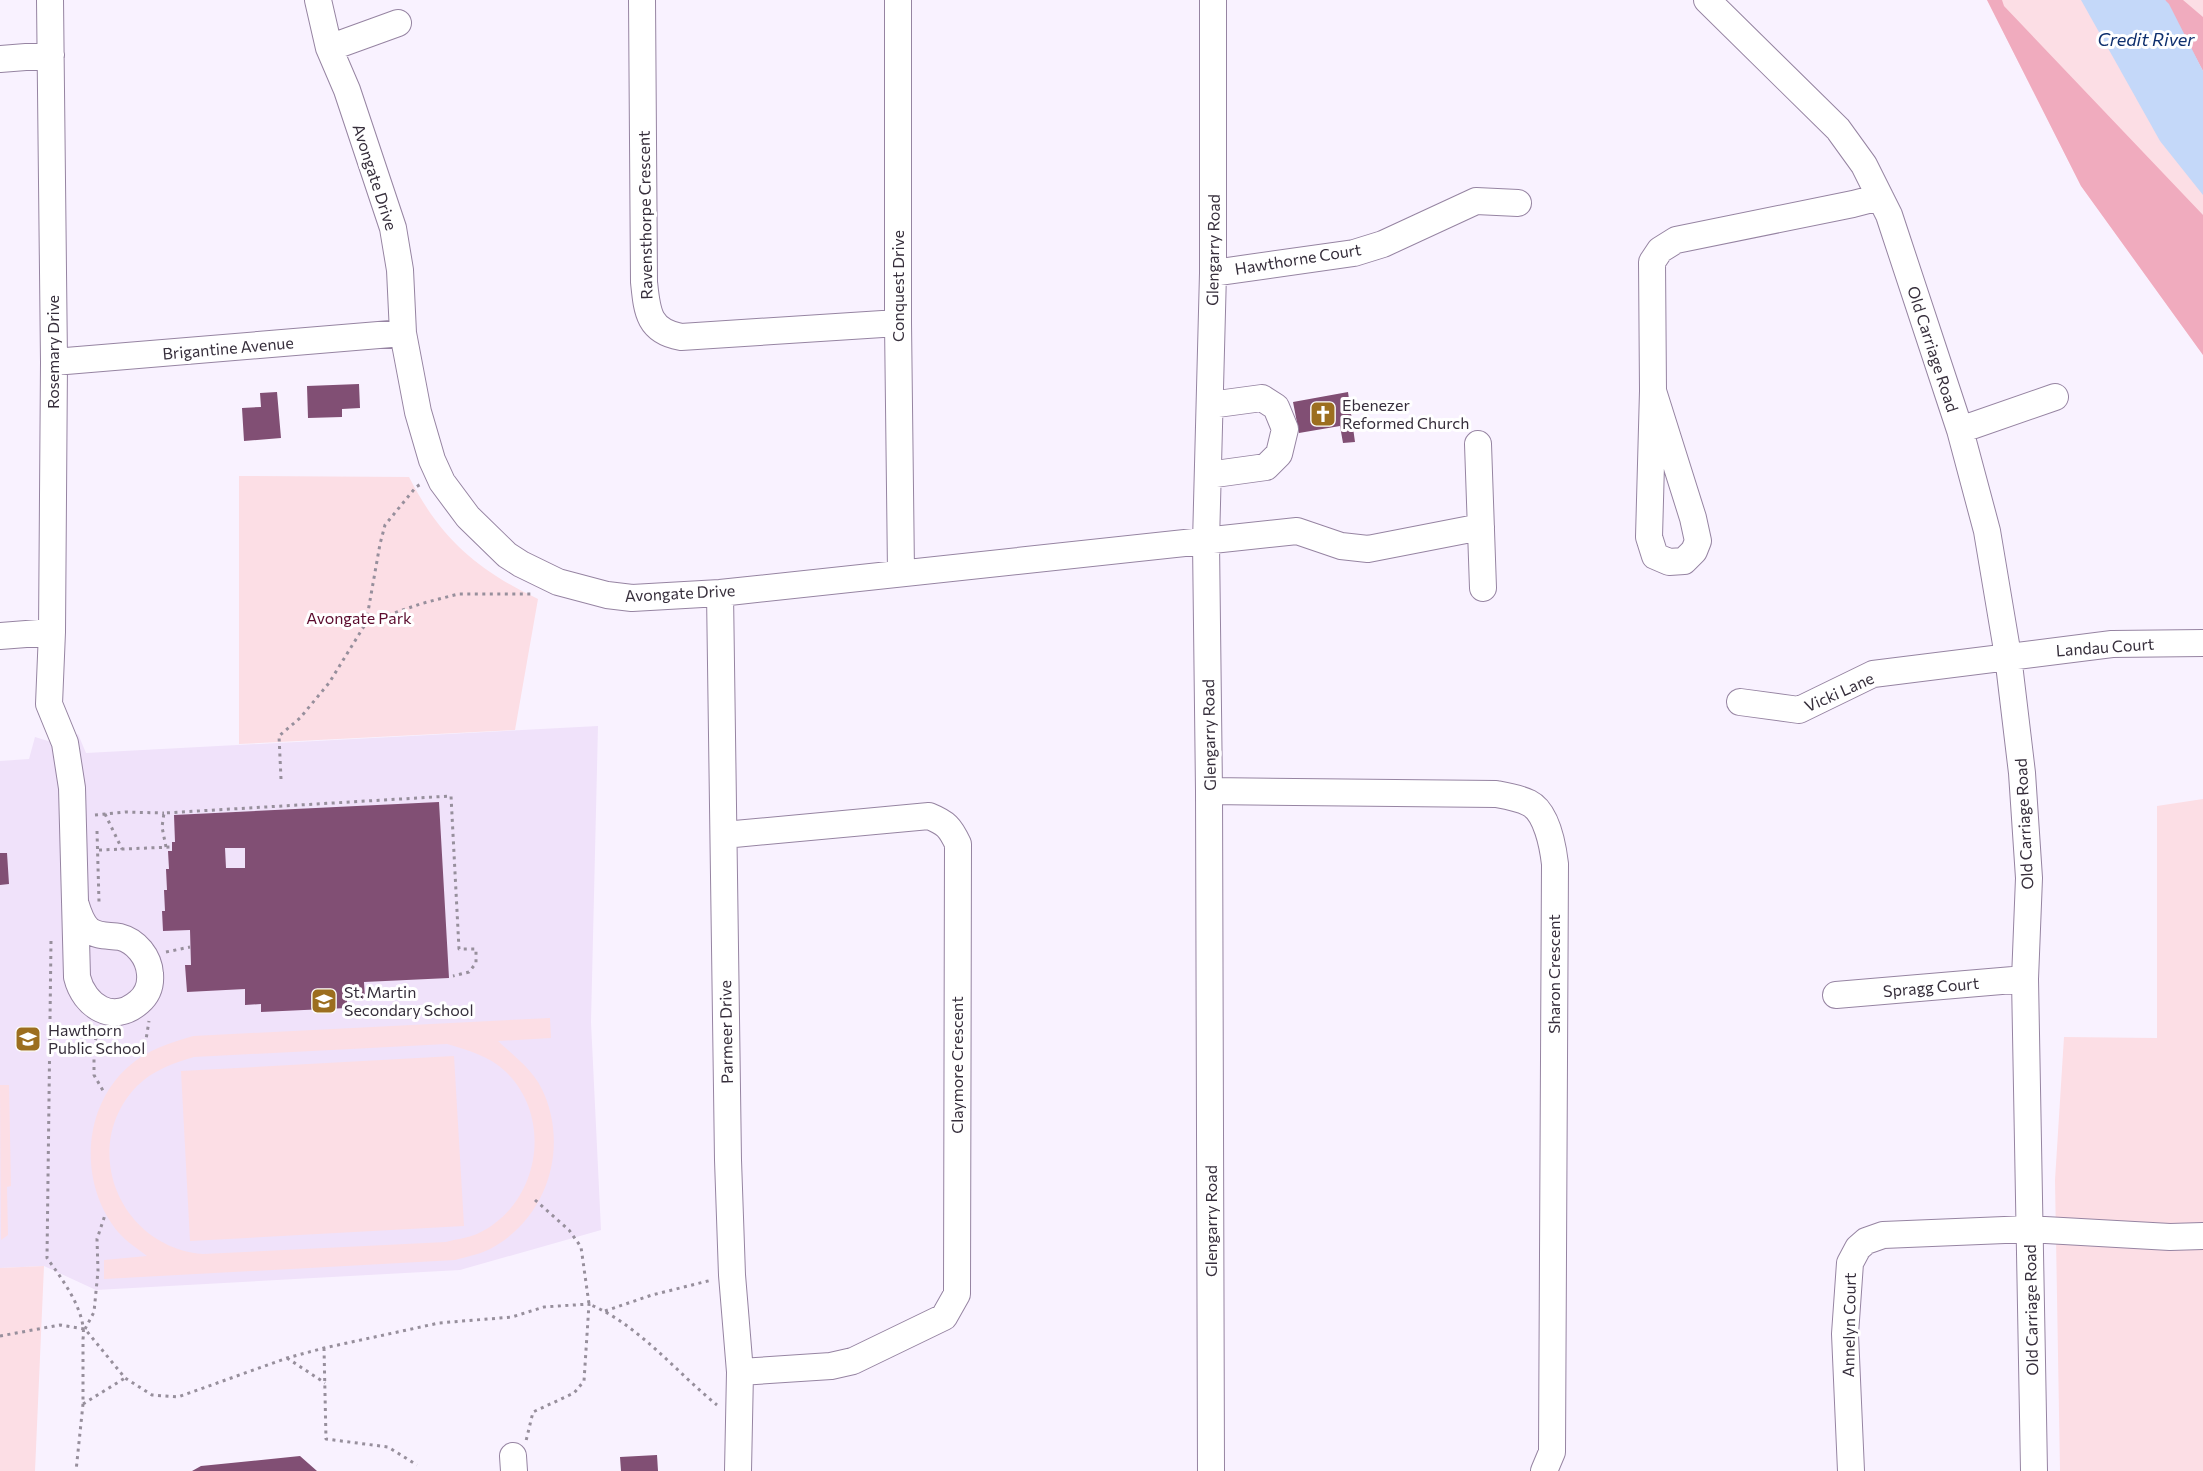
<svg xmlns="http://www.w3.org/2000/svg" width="2203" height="1471" viewBox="0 0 2203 1471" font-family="Commissioner,sans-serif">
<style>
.built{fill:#f0e2fa}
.green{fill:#fcdee5;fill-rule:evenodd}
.forest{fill:#f0abbe}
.water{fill:#c4d8f9}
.building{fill:#814f74;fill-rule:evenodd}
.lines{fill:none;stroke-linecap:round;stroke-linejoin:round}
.minor-casing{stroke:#9684a2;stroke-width:28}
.path{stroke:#978f9c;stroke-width:3;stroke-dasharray:3 4.5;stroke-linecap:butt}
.minor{stroke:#fff;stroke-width:26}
.labels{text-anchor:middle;stroke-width:6;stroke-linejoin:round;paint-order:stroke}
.street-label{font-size:16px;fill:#362e3b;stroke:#fff}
.poi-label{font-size:16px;fill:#362e3b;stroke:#fff;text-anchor:start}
.park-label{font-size:16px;fill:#5b0b2d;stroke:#fff}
.water-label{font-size:18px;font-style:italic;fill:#0e2f6d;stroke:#fff}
</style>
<rect width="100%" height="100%" fill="#f9f2ff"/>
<path class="built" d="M598,726l-7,296 10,208 -141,40 -364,20 -52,-24 -44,2v-507l29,-2 6,-22 23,7 14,-5 6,-5 8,19z"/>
<path class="green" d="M1987,0h216v355l-122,-169z
M239,476l170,1c31,61 68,93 129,122l-23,131 -276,14z
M2203,799v672h-143l-5,-291 9,-143 93,1v-232z
M550,1018l1,20 -53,3c17,16 38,31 47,55 23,57 0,124 -55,153 -10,5 -24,8 -35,11l-351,19v-19l43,-4c-9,-7 -20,-14 -28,-23 -40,-47 -38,-124 9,-166 19,-17 41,-24 65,-31zM447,1044c21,6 42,12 58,27 50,47 34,135 -28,163 -9,4 -21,5 -31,8l-243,12c-83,-6 -125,-107 -66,-168 16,-16 37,-23 57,-29z
M454,1056l10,170 -274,15 -9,-170z
M0,1085h9l2,101 -4,1 1,48 -7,5z
M44,1266l-9,205h-35v-203z"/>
<path class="forest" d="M1987,0h15l2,6 199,209v140l-122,-169z
M2165,0h18l20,17v54z"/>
<path class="water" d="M2081,0h84l4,4 34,67v124l-43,-54z"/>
<path class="building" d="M359,384l1,24 -18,1v8l-34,1 -1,-32z
M277,392l4,46 -37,3 -2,-33 19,-1 -1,-14z
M1348,392l7,50 -12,1 -3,-17 -41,7 -6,-31z
M439,802l10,176 -85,4 1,17 -18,1v8l-86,4v-8l-16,1v-16l-58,3 -2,-27h6l-1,-35 -27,1 -1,-20h3l-1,-21h3l-1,-21h3l-1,-18h4v-9h3l-1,-27zM225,848h20v20h-19z
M0,853h7l2,31 -9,1z
M657,1455l1,16h-37l-1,-14z
M300,1456l17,15h-125l9,-5z"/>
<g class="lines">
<g class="minor-casing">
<path id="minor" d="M50,0l4,362 -2,270 -3,72 16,39 7,45 5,189c7,29 36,48 62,25 8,-7 12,-17 11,-28 -1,-17 -14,-33 -30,-37 -11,-2 -22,0 -31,-7 -8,-7 -11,-18 -14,-28
M318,0l11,48 18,42 46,138 7,42 3,63 15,79 14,48 10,22 26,35 39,38 14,9 37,18 49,13 25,3 88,-5 577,-62 44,15 27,3 113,-22
M642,0l2,282c3,29 4,49 37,55l217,-14
M898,0v323l3,249
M1707,0l131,129 26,36 25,50 71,215 27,101 21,125 14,117 7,105 -4,101 9,492
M329,48l69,-25
M0,59l51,-4
M1213,273l141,-20 29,-9 93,-43 42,2
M54,362l349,-29
M1653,391l40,127 5,23 -4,10 -10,10 -15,1 -14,-6 -6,-19 4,-146 -1,-129 8,-12 16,-10 177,-36 27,-7
M1960,430l95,-33
M1478,444l5,144
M1208,475l58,-8 13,-13 6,-25 -9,-22 -14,-9 -52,7
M720,593l8,567 4,115 8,97 -2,99
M0,636l52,-4
M1740,702l59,8 74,-36 239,-30 91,-1
M1209,791l287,3c11,2 23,4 33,9 18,9 24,44 26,61l-3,588 -8,19
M724,835l205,-19c17,7 21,11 29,28l-1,450 -13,23 -91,44 -22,5 -91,6
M1836,995l189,-16
M513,1456l1,15
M1211,1471l-2,-680 -3,-249 7,-269v-273
M1851,1471l-6,-137 5,-71 8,-15 8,-7 17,-6 146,-6 141,8 33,-1"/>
</g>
<path class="path" d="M366,623l14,-79 5,-19 31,-38 5,-3
M281,779l-2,-43 21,-18 29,-35 37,-60 54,-19 38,-10h75
M105,814l17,35
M95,815l30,-3 39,1
M97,831l2,71
M166,847l-4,-20 2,-14 287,-17 8,153h17v14l-7,9 -16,4
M99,850l73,-3
M51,941l-4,317c15,21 40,54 36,81v65l-7,67
M166,952l24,-5
M98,1030l-4,16v29l11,19
M144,1052l5,-31
M535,1200l34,30 12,17 8,57c50,21 86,67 128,101
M605,1311l47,-16 60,-15
M85,1329l9,-17 4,-41 -1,-32 8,-24
M0,1336l60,-11 25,4 40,49 27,17 26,2 109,-39 37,-10 115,-25 73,-6 32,-10 45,-3 -5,77 -10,12 -41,19 -7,29
M324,1348l2,91 62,8 29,18
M287,1358l38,25
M83,1404l42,-26"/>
<use href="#minor" class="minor"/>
</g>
<defs>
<g id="church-square" transform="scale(1.35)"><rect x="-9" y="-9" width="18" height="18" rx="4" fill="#9c6e1f" stroke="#fff"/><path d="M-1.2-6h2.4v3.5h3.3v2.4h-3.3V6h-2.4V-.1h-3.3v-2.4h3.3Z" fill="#fff"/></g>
<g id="school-square" transform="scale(1.35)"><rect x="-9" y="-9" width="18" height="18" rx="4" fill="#9c6e1f" stroke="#fff"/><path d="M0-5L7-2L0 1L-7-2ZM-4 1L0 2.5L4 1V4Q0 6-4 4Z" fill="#fff"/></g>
</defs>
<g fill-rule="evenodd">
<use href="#church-square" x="1323" y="414"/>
<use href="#school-square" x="324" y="1001"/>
<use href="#school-square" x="28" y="1039"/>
</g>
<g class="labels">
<g class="street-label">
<text transform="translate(375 177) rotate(72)" y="6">Avongate Drive</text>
<text transform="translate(645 215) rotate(-91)" y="6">Ravensthorpe Crescent</text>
<text transform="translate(1213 250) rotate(-89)" y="6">Glengarry Road</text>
<text transform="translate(1298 259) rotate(-9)" y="6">Hawthorne Court</text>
<text transform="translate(898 286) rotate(-90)" y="6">Conquest Drive</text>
<text transform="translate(228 348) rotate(-5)" y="6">Brigantine Avenue</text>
<text transform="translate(1933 349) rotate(72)" y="6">Old Carriage Road</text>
<text transform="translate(53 352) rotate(-90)" y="6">Rosemary Drive</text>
<text transform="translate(680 593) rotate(-3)" y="6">Avongate Drive</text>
<text transform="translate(2105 647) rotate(-4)" y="6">Landau Court</text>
<text transform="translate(1839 692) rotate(-24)" y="6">Vicki Lane</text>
<text transform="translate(1209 735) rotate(-91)" y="6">Glengarry Road</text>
<text transform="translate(2024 824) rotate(-93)" y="6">Old Carriage Road</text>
<text transform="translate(1554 974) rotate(-90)" y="6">Sharon Crescent</text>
<text transform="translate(1931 987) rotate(-5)" y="6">Spragg Court</text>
<text transform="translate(726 1032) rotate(-91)" y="6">Parmeer Drive</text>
<text transform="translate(957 1065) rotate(-90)" y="6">Claymore Crescent</text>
<text transform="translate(1211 1221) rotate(-90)" y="6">Glengarry Road</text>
<text transform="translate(2031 1310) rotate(-91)" y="6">Old Carriage Road</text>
<text transform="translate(1849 1325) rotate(-89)" y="6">Annelyn Court</text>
</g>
<g class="poi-label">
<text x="1342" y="411">Ebenezer<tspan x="1342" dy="18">Reformed Church</tspan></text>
<text x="344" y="998">St. Martin<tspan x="344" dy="18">Secondary School</tspan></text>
<text x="48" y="1036">Hawthorn<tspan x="48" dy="18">Public School</tspan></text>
</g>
<g class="park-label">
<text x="359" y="624">Avongate Park</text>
</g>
<g class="water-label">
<text x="2146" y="46">Credit River</text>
</g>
</g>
</svg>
